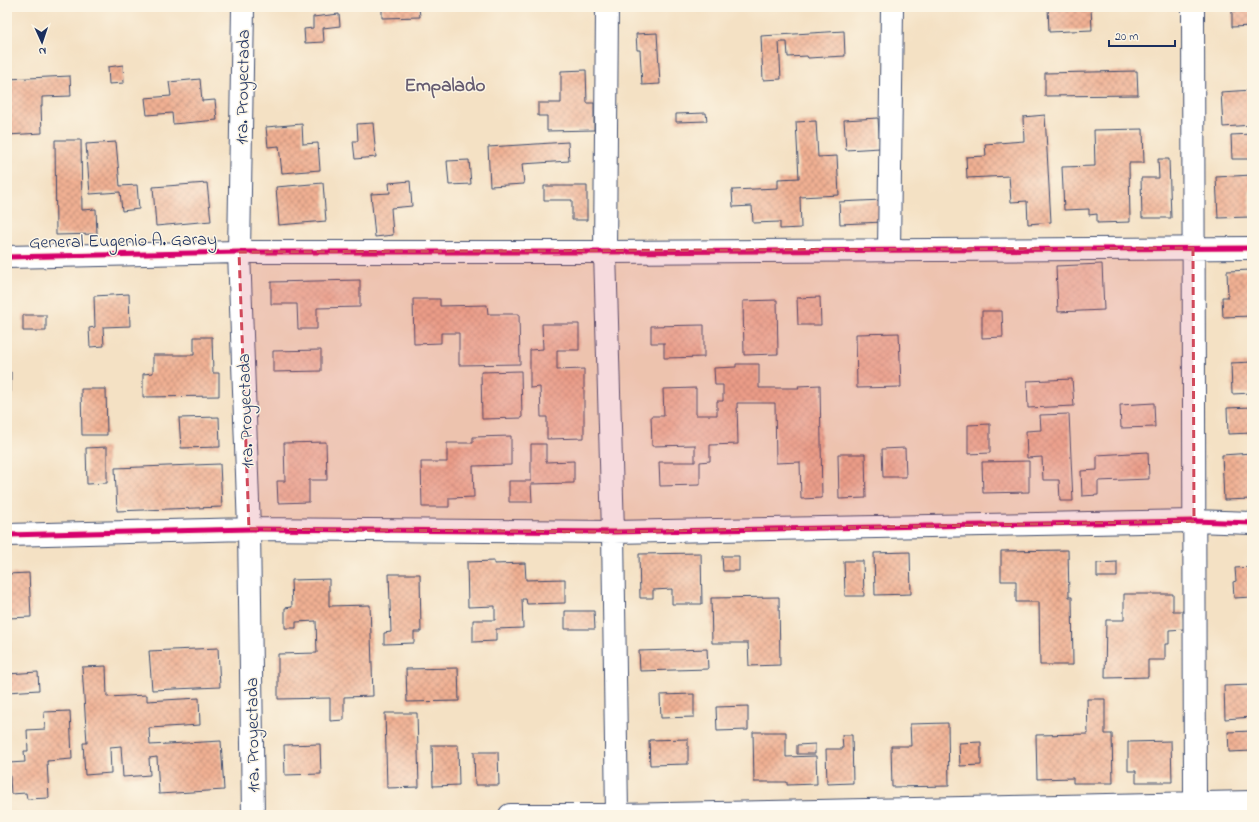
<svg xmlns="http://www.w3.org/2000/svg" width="1259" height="822" viewBox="0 0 1259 822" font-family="'Indie Flower',sans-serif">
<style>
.building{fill:url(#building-cross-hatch)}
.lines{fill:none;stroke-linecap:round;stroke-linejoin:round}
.minor-casing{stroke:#3c4a6d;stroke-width:24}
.minor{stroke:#fff;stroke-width:22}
.cycleway-casing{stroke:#fcf5e5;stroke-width:8}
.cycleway{stroke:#d6006c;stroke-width:5}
.marked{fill:#d1495b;fill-opacity:0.2;stroke:#d1495b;stroke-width:3;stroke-dasharray:8 5;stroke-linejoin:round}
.labels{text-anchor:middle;stroke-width:3;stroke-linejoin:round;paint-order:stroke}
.street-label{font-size:18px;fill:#1b2f5e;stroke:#fcf5e5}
.neighbourhood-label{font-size:19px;font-weight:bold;fill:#665c71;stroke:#fcf5e5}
</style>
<defs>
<pattern id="building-cross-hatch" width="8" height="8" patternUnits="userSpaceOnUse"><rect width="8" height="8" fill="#f1b093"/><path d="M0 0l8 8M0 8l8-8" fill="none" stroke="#c2907b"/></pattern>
</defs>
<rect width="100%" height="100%" fill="#fcf5e5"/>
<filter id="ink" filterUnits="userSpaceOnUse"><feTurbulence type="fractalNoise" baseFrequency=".025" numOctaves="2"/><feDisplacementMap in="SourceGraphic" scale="8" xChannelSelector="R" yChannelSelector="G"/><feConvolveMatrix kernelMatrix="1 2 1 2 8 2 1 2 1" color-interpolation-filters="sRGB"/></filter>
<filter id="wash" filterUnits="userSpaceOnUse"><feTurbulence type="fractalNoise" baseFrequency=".012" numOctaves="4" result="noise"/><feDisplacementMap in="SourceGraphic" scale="16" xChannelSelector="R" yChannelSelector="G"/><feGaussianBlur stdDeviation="0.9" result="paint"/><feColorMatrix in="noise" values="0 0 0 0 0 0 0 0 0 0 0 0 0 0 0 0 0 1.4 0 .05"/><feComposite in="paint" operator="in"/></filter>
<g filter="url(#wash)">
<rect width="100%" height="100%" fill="#f4e1c4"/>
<g id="blocks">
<path class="building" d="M382,7h37l1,10 -38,1z
M1048,7h43l1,23 -43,2z
M1252,10v16l-20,1v-16z
M339,14l1,12 -17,2 1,14 -19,1 -1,-14 9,-1v-11z
M844,31l1,25 -37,2 -1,-2 -19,1 -1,-15h-8l2,37 -18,1 -2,-44z
M657,33l3,51 -18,1 -2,-35h-3l-1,-16z
M123,65l1,18 -15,1 -1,-17z
M586,70l1,33h7v27l-47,1v-15h-9v-13h23v-32z
M1137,71l1,24 -93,1v-23z
M70,76l1,20 -29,1v9h-1l1,27 -35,2v-56z
M200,79l2,22 13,-1 2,20 -44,4 -1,-11 -25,2 -2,-17 26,-2 -2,-14z
M1252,90v35l-29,2 -2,-35z
M706,113l1,8 -31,1v-8z
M1045,115l6,107 -23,2 -1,-23 -16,1 -2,-26 -42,2 -1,-21 20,-1 -1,-12 39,-3 -1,-24z
M878,118l2,30 -34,2 -2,-30z
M816,121l2,36 19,-1 2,39 -39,2 1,31 -21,1v-7l-27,1 -1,-17 -19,1 -1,-17 46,-2v-9l21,-1 -3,-56z
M373,123l3,34 -21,2 -2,-18h5l-1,-17z
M302,124l1,20 15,-1 2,27 -38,3 -3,-27 -11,1 -2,-20z
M1143,129l1,34h-15l1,59 -33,1v-9l-8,1v-6l-25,1 -2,-43 33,-1 -1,-36z
M1252,134v25h-20l-1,-24z
M55,140h26l1,70 14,-1 1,25 -41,1z
M116,142l4,44 17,-1 2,24 -17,2 -2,-19 -30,2 -4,-50z
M568,142l1,19 -47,3 2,20 -34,2 -2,-39z
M1158,159h11l2,59h-29l-1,-40h18z
M469,160l2,24 -22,1 -2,-24z
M1252,175v15h-3l1,27 -32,1 -2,-41z
M410,181l2,25 -21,2 2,27 -18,2 -4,-43 19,-1 -1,-10z
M207,183l4,38 -55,5 -3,-39z
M323,183l3,38 -47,4 -3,-38z
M544,186h43v34h-15v-20h-28z
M882,200l1,22 -43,2 -1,-22z
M1102,264l2,46 -46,2 -2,-46z
M1252,270v46l-29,1 -1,-20h6l-1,-26z
M360,280v27l-43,1v21h-19l-1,-25h-26v-22z
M129,294l1,32 -27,1 1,19 -14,1 -1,-19 6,-1 -1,-31z
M820,297l1,28h-23l-1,-27z
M413,299h27v7l47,-1 1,9h31l1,50 -61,1v-32h-18v10l-27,1z
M777,300l1,54 -34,1 -1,-54z
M982,311h20l1,26 -21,1z
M23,315h23v16h-23z
M542,324h37v26h-22v20l27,-1v69l-37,1v-22h-6l-1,-30 -10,1v-38l13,-1z
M704,325v32l-40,1v-15h-13v-17z
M899,333l2,54 -44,1 -1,-54z
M194,337h18l1,36h6v23l-76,1v-23l10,-1v-18h41z
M321,350v21l-48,1v-21z
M1252,362v31l-20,1 -1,-31z
M736,364h23v24h40l-1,-2 22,-1 2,113 -21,1 -1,-37 -24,1 -1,-60h-38l1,41 -28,1v16l-10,1v23l-40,1 -1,-24h36v-17l-43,1 -1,-30h13l-1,-27 33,-1v27h21v-14h6v-16h-8l-1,-17 22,-1z
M521,371l1,47 -40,1 -1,-47z
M7,372h4v20l-4,1z
M1072,379l2,27 -46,2 -1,-27z
M81,389h25l1,46h-25z
M1154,403l1,24 -34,1 -1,-23z
M1252,407v26l-24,1 -1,-26z
M1069,414l4,87h-13l-1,-21h-16l-1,-23 -15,1 -1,-27 15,-1 -1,-15z
M219,417l1,30 -39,1 -2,-30z
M990,424v29l-22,1v-29z
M511,436v29l-38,1 1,31 -25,1v9h-27l-1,-45h26v-19h26v-6z
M326,442l1,38h-18v22l-31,1 -1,-22h8l-1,-38z
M531,444h15v18l28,-1v22l-43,1 1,18h-23v-21h22z
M107,447v36l-20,1 -1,-36z
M905,448l1,29h-23l-1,-28z
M1148,452l1,27 -51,2v14l-16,1 -1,-25 16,-1v-15z
M1252,453v46l-28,1 -2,-45z
M838,454h27l1,44 -27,1z
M1029,461v31l-46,1 -1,-31z
M220,464l2,43 -105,4 -2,-43z
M1068,550l1,47h3l1,68h-33l-1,-63h-23v-21h-15v-30z
M910,552l1,42 -36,1 -1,-42z
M701,553l1,51h-30v-15l-19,1v8h-13l-1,-44z
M722,556h17v15h-16z
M494,561v3l31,-1 1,17 39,-1v24l-38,1 -1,-5h-4l1,29 -27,1v12l-23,1v-22h22v-14l-27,1 -1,-45z
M844,561h19l1,35h-19z
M1117,562v15h-20v-14z
M1252,567v30l-18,1 -1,-16 3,-1 -1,-13z
M29,573l2,44 -23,1 -1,-44z
M389,574h31l1,58h-7v11l-30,1v-11l7,-1z
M329,579v27l41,-1 3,91 -29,1v23l-14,1v-23l-52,1v-45l39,-1 -1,-32 -20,1v6h-11v-20l7,-1 -1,-27z
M1124,594h49v17h10l1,18 -15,1v14h-4v16h-17v17l-43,1 1,-58h18z
M779,597l1,68 -31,1 -1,-23h-36l-1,-45z
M565,611h29l1,18h-30z
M10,630l1,22h-4v-21z
M218,648l2,39 -68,3 -3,-39z
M707,649l1,20 -68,2 -1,-20z
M106,666l1,31 40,-2v6l52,-3 1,27 -51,3 1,17 71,-4 3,49 -65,4 -2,-37 -8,1 1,17 -27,2 -2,-31 -11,1 1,26 -26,2 -2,-32h4l-5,-76z
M458,668l1,33 -52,1 -1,-33z
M38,672l1,18 -32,2v-18z
M1252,685v32l-27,2 -1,-33z
M694,694v23l-33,1 -1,-23z
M1087,699h18v35h7l1,49h-40v-5l-36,1 -1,-44 52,-1z
M748,706v24l-31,1 -1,-24z
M70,711l2,48 -25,2 2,37 -22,1 -1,-6 -15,1 -2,-31 16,-1 -1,-11h4l-1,-21 18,-1 -1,-17z
M385,713h32l2,74 -32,1z
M948,723l1,63 -57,1 -1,-41h20l-1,-22z
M1252,731v20l-23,1 -1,-20z
M753,732h33v25l30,-1 1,28 -30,1v-3h-33z
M842,735h10l1,48 -26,1 -1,-35h17z
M688,739v25l-38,1 -1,-25z
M1171,741l1,41h-36v-11h-8v-29z
M981,742v23l-21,1 -1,-23z
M320,744l1,30 -36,1 -1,-30z
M815,744v10h-18v-9z
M432,745h26l1,40 -26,1z
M474,752h24l1,33h-24z"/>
</g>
</g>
<g filter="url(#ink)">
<use href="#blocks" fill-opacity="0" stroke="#3c4a6d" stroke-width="1"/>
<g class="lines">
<g class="minor-casing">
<path id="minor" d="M243,7l-4,245 10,277 4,286
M607,7l-2,245 8,280 4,283
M1193,7l2,795
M889,250l3,-243
M7,257l232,-5h366l647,-4
M7,535l242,-6 364,3 581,-11 58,2
M510,815h107l635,-13"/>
</g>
<use href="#minor" class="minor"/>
<g class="cycleway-casing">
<path id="cycleway" d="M7,257l232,-5h366l647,-4
M7,535l242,-6 364,3 581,-11 58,2"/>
</g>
<use href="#cycleway" class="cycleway"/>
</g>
</g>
<path class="marked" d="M1193,248l1,273 -581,11 -364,-3 -10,-277z"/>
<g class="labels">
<g class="street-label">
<text transform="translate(242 87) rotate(-89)" y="6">1ra. Proyectada</text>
<text transform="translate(123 240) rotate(-1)" y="6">General Eugenio A. Garay</text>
<text transform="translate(245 411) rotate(-92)" y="6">1ra. Proyectada</text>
<text transform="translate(252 735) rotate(-91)" y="6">1ra. Proyectada</text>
</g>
<g class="neighbourhood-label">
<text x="445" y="91">Empalado</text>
</g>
</g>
<rect width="1259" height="822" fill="none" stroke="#fcf5e5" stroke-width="24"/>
<g transform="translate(42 42) rotate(177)" stroke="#fcf5e5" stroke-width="3" paint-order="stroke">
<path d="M0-3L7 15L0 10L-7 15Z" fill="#1b2f5e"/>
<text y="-6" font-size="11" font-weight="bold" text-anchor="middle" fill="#1b2f5e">N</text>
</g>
<path d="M1109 40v6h66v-6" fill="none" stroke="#1b2f5e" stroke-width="2"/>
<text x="1115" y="40" font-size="12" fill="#1b2f5e" stroke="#fcf5e5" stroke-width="3" paint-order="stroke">20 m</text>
</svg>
